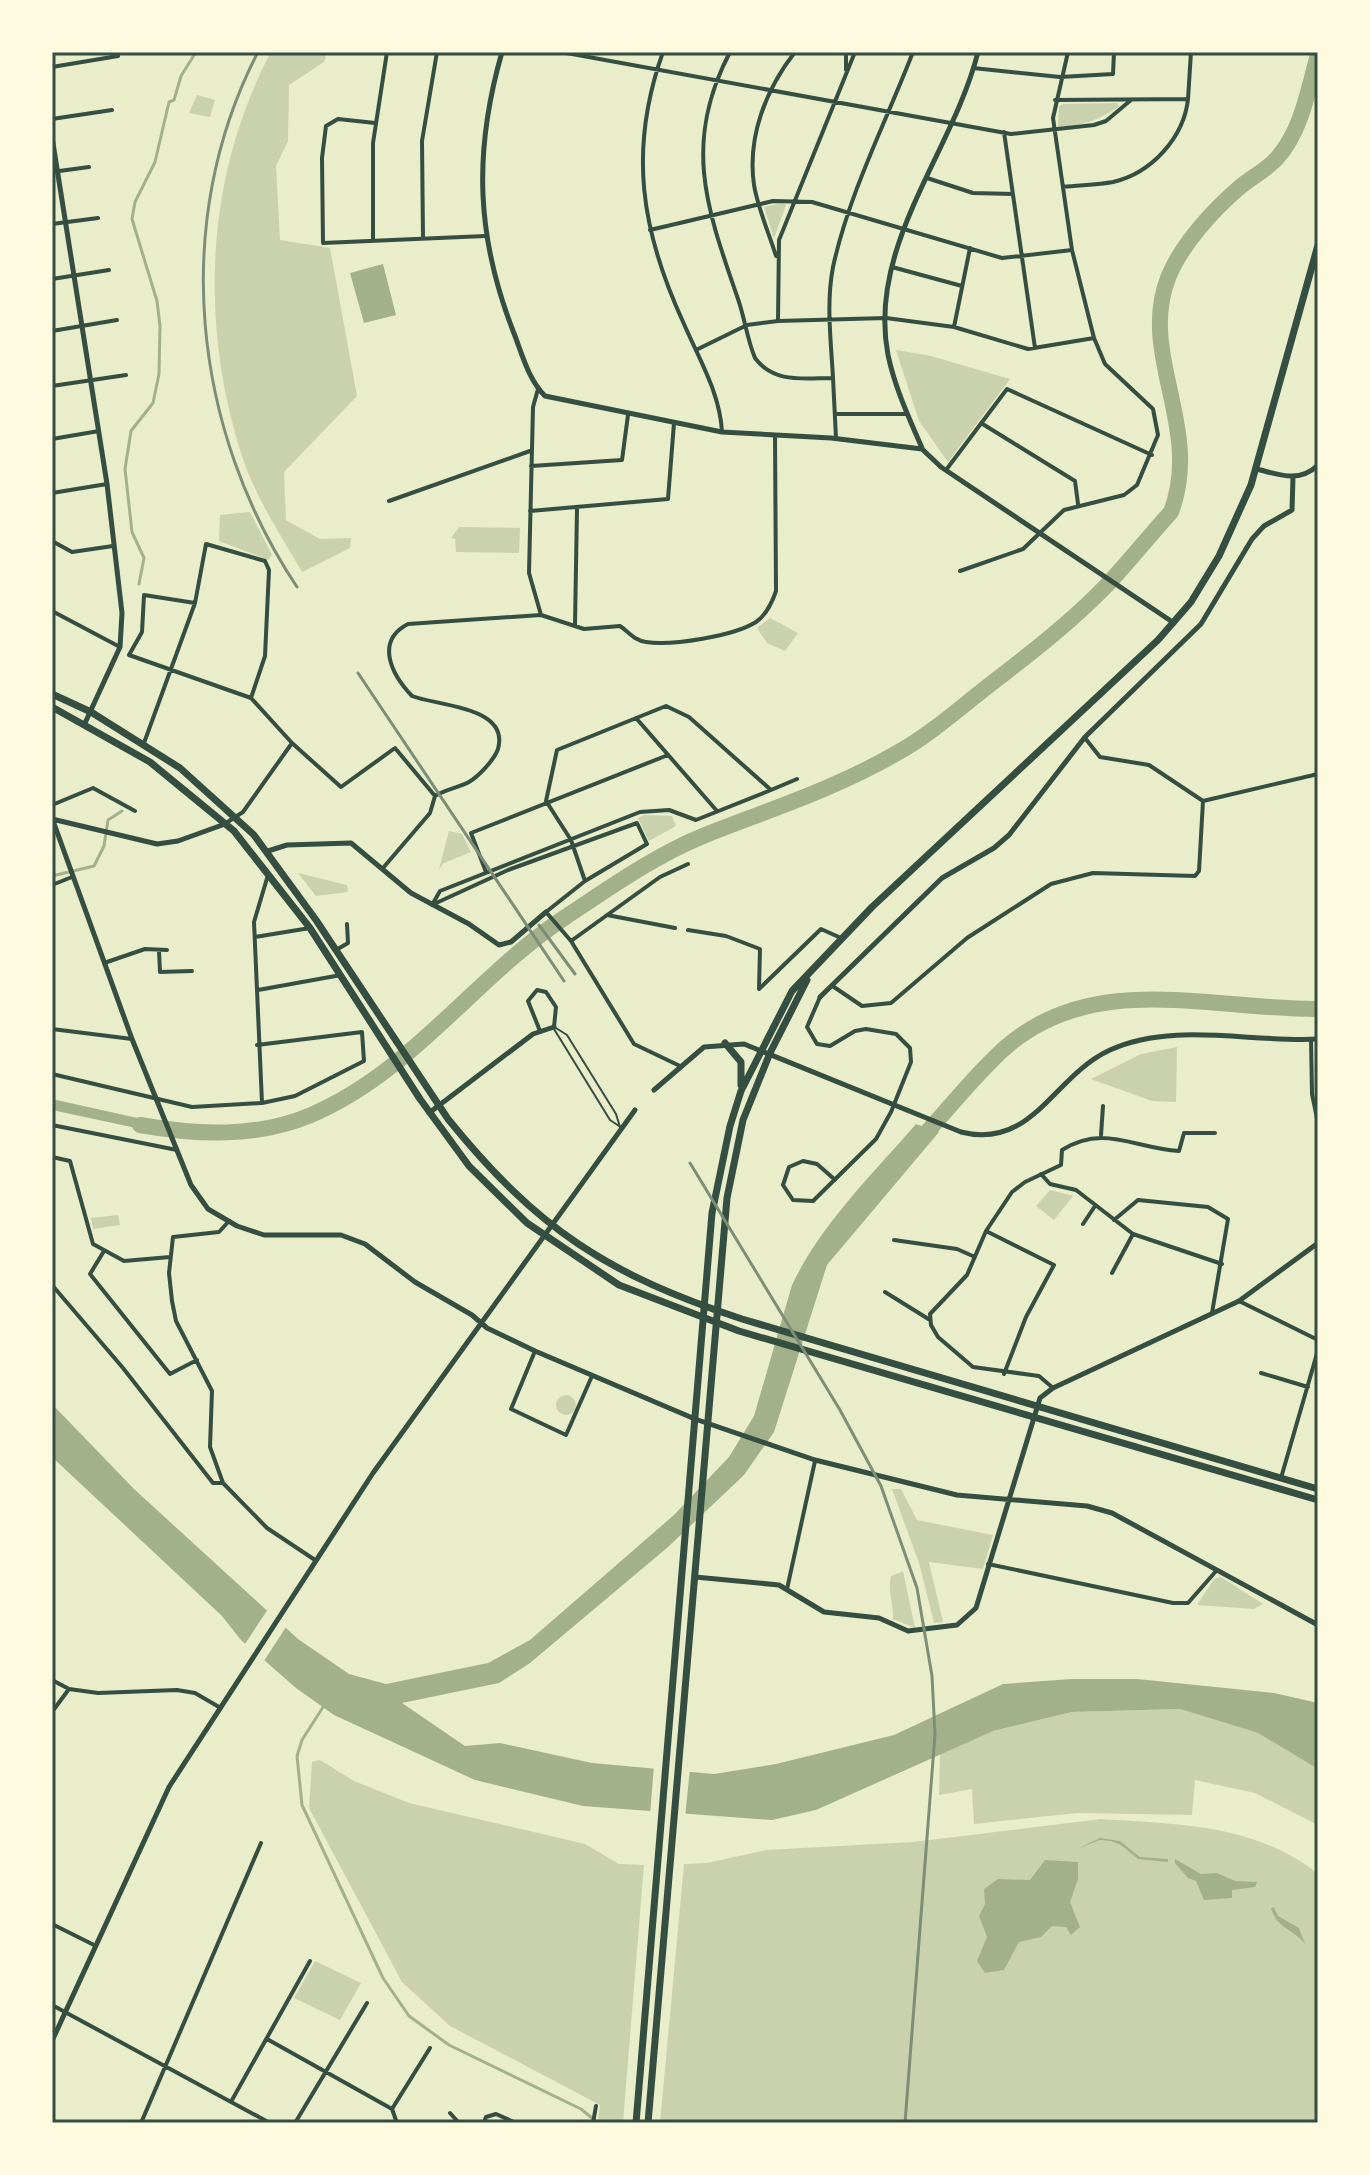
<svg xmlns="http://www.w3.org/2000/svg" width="1370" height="2175" viewBox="0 0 1370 2175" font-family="'Varela Round',sans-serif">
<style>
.green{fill:#cad2ad}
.water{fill:#a3b18a}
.pier{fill:#e9edc9}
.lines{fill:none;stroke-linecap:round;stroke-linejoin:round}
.stream{stroke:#a3b18a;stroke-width:3}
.river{stroke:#a3b18a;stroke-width:16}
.service{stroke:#344e41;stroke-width:2}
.minor{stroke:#344e41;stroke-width:4}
.tertiary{stroke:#344e41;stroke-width:5}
.primary{stroke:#344e41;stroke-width:7}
.rail{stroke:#7c8e77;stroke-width:3}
.neatline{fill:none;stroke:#344e41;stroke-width:3}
</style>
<rect width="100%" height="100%" fill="#e9edc9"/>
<path class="green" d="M271,52h56l-3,10 -35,23 -1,56 -12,25 4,74 50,8 27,148 -73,76 2,48 34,19 31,-1 -1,10 -48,24c-22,-38 -48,-77 -61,-119 -42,-132 -35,-279 30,-401z
M197,95l18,5 -5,17 -21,-4z
M1117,103l2,3c-20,15 -36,19 -61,21l1,-21 4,-2z
M783,203l3,2 -12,33 -10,-31z
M896,350l35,6 79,23 -62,83 -29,-41z
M250,512l22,43 -4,5 -49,-19 1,-26z
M459,527l61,1 -1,25 -63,-1 -1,-13 -4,-1z
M770,618l28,15 -13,18 -18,-8 -10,-15z
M644,815l28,1 4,10 -27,15 -11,-23z
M449,831l13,3 9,18 -27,11 -5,6z
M298,873l49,12 1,7 -32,4z
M1177,1047l-1,55 -24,-1 -61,-22 50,-25z
M1050,1190l23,6 -19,24 -18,-14z
M118,1215l2,10 -27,4 -2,-11z
M556 1405a10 10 0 1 1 20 0a10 10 0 1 1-20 0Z
M892,1489h9l16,31 76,15 -10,34 -54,-7 14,60 -9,1 -15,-60z
M903,1571l12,57 -22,-9c1,-15 -6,-27 -2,-43z
M1221,1577l42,27 -9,5 -57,-4 17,-26z
M1180,1709l78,24 60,36v56l-63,-32 -60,-13 -3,35 -115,-2 -103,11 -2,-35 -33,6 1,-42 53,-22 79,-19z
M320,1760l34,21 55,22 176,41 34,20 25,1 -21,258h-25l2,-18 -150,-79 -48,-44 -93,-174 3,-46z
M1101,1819c76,5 155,5 217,55v249h-658l24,-259 23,-1 59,-13 147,-8z
M315,1961l46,22 -21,37 -46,-22z"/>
<path class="water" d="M383,264l13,51 -32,8 -14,-50z
M52,1099l108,24 4,11 -112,-24z
M916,1124l23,8 -112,133 -53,167 -30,43 -76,72 -138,116 -31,20 -97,20 63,43 35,-3 92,20 122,11 62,-10 118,-29 109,-51 68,-5h66l137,14 44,10v66l-60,-36 -78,-24 -108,3 -79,19 -177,79 -44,10 -189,-14 -108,-26 -141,-65 -38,-27 -55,-48 -19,-24 -170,-159v-53l82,85 164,150 51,35 37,10 102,-21 42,-23 144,-125 55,-58 25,-41 38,-131c29,-61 80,-110 124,-161z
M1100,1838l20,3 20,16 28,2v3l-30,-3 -17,-14 -10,-4 -11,-1 -23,9z
M1175,1859l26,15 16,-1 18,8 22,1 -2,5 -23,3v8l-28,2 -8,-19 -8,-3 -13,-15z
M1045,1860l33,2v17l-8,23 10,25 -9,8 -5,-8 -14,-1 -11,11 -22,5 -15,28 -19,3 -8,-12 10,-24 -8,-21 6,-12 -1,-15 14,-10 32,1z
M1274,1907l4,9 21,12 6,16c-10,-14 -29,-16 -34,-36z"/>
<path class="pier" d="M270,1606l18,18 -26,40 -19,-17z
M654,1765l36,3 -5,50 -35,-3z"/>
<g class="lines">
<path class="stream" d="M139,584l5,-26 -12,-26 -7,-63 6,-38 22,-28 6,-29 1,-48 -3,-25 -25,-82 3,-17 20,-40 14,-60 5,-2 7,-24 15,-24
M52,876l42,-10 10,-20 4,-26 14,-9
M325,1704l-23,36 -5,16 5,49 81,173 26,38 40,29 132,64 17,14"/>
<path class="river" d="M140,1125c57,10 117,13 171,-10 101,-43 163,-137 253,-197 44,-29 90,-62 139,-82 65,-26 132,-47 194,-83 34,-19 64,-46 95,-70 39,-30 79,-61 113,-96 23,-24 44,-51 66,-75 32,-84 -33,-157 -3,-234 13,-33 45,-68 72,-91 12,-10 28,-18 38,-30 24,-28 30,-67 40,-102
M915,1145c31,-32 58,-69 91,-98 89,-77 207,-37 312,-38"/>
<path class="service" d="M556,1028l11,7 49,79 4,13
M554,1029l56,91 9,6"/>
<path class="minor" d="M561,52l450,82 83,-9 12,-4 25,-21
M663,52c-35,98 -22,179 21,272 15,35 36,69 38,108
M730,52c-48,92 -23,157 8,247 7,20 9,40 17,59 19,26 49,20 78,20 -2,-37 -7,-75 0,-111 16,-74 53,-145 80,-215
M52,67l66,-11
M973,68l87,9 53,-3 1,-22
M846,70v-18
M1055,100l133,-1 3,-47
M52,119l60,-9
M375,123l-37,-4 -12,7 -4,32 1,85 162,-7
M1004,132l31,216
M52,172l37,-5
M927,178l46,15 40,1
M1063,187c16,-2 34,-2 50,-5 39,-9 71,-45 75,-83
M52,224l46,-6
M650,230l123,-29 39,1 190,56 70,-8
M423,238l-1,-97 15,-89
M373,240v-97l14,-91
M776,256c-7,-23 -18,-47 -22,-71 -7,-48 12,-96 41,-133
M892,267l70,19
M52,279l57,-9
M778,321l1,-81 76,-188
M954,327l16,-79
M52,331l65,-11
M696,350l51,-25 31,-4 108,-3 68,9 74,22 66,-11
M833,378l3,60
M52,386l74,-11
M538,389l-5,18 -4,166 12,42
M835,414h72
M981,423l94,58 3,23
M52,439l47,-8
M531,466l91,-6 6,-45
M946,470l61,-81 145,66
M52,493l55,-9
M389,501l141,-50
M530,511l138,-12 6,-76
M52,541l20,11 41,-6
M960,571l63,-22 41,-39 60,-15 13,-10 21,-50 -5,-26 -48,-45 -11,-26 -22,-88 -19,-132 15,-66
M52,611l68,36
M575,625l2,-117
M251,698l41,45 49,44 54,-39 40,48 -5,17 -47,55
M636,718l81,93
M1085,738l15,19 49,8 54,36 115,-27
M144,743l51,-140 11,-59 59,17 4,9 -4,86 -14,42 -122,-43 13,-23 2,-37 51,8
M771,790l26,-11
M435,796c11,-7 23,-8 34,-14 10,-6 25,-22 29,-33 12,-43 -61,-43 -86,-53 -21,-22 -37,-55 -4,-72l133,-9 43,14 36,-3c9,6 15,15 26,16 26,4 88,-6 110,-20 10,-7 16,-19 20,-31l-1,-156
M52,805l41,-17 42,23
M226,823l17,-11 49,-69
M486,872l-15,-39 197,-78
M52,885l20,-8
M434,904l74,-34 129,-47 10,21 -62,37
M432,905l8,-14 200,-79 29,-2 27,10 75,-30 -82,-73 -23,-11 -109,44 -11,51 25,39 14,41 -39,31 25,29 63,103 46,22
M607,915l68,13
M688,930l38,6 34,13 -1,40 62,-60 20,9
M255,937l55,-9
M571,941l89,-64 28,-13
M336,950l12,-7 -1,-19
M159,951l1,21 32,-1
M104,963l41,-14 22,1
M834,987l28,19 29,-3 76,-65 84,-54 42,-11 102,3 4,-5 4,-70
M258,990l83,-15
M820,997l-13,30 10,17 13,2 25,-15 11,-2 30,5 14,14 1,14 -20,50 -15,27 -63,62 -20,-1 -10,-15 6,-18 14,-6 14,3 16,14
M52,1029l80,10
M540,1031l-12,-30 9,-11 9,2 10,15 -2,20
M1311,1039l1,55 6,29
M257,1045l105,-13 2,29 -69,35 -33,7 -8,-181 14,-47
M52,1074l140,33 69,-4
M52,1125l125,25
M1101,1135l2,-29
M52,1157l18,4 23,83 31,17 46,-4
M1041,1174l9,10 26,6 57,44 89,30
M1114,1220l24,-20 70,7 20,12 -16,94
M229,1221l-10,11 -46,5 -4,36 3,28 4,20 36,70 -2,56 13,36 44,45 48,32
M1083,1224l12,-18
M986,1231l68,34 -28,52 -22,57
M894,1240l63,9 18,8
M104,1251l-14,23 80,100 27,-14
M1112,1273l21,-39
M52,1285l71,83 90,115h10
M885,1292l45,28
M1239,1301l79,39
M535,1351l-24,58 55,26 26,-59
M1261,1373l47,14
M1053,1388l-14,-12 -66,-9 -35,-30 -7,-12 -1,-11 37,-39 19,-44 26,-39 13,-10 36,-17 1,-15c42,-26 71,-2 117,1l5,-18h31
M1281,1478l37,-128
M988,1564l185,39h15l29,-33
M787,1589l28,-128
M52,1680l17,9
M52,1712l17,-23 29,4 79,-3 18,3 24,14
M52,1924l44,22
M52,2005l218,118
M267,2039l125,70
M232,2100l78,-139
M450,2113l9,10
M141,2123l120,-280
M295,2123l72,-120
M397,2123l-5,-14 38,-61
M484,2123l2,-6 10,-3 20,9
M593,2123l3,-17"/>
<path class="tertiary" d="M502,52c-29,101 -26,186 13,284 8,21 14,44 30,60l177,36 109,6 91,11 19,18 233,156
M52,137l55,347 15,129 -2,34 -35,76
M922,448c-13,-30 -27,-60 -34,-93 -21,-109 65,-203 90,-303
M1257,469c22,6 43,14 61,-4
M52,818l80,221 59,146 17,24 29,17 27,9h77l24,9 50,38 57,33 15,13 48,23 160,68 120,41 142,35 130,11 25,7 206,112
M52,819l105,25 21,-3 47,-17
M268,851l19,-6 64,-2 60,50 58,31 30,21 12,-3 35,-30
M820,997l122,-119 52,-30 15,-13 76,-98 116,-113 51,-85 12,-13 28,-16 1,-33
M654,1090l50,-43 40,-3 217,88c72,18 92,-56 149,-82 63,-29 141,-7 208,-11
M429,1113l104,-79 21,-7
M695,1577l84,8 45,27 55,6 29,13 49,-6 19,-17 64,-210 13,-10 186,-87 79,-58
M52,2041l117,-254 204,-314 262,-363"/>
<path class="primary" d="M52,694l39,18 89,56 74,67 62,85 132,199c89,110 160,156 294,200l576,170
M52,707l98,55 84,69 76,97 110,171 49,67 58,57 92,62 120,46 579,169
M725,1043l16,19v23
M52,2122l2,1
M636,2123l76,-910 18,-87 11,-35 51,-100 80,-84 286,-267 33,-38 28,-46 32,-71 67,-240
M648,2123l79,-925 16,-78 27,-67 37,-73"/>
<path class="rail" d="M258,52c-88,170 -66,377 39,535
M358,673l206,308
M539,925l36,49
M690,1163l150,247 41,76 36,102 15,88 3,58 -30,389"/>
</g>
<rect width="1370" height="2175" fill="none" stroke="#fefae0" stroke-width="108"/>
<rect x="54" y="54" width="1262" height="2067" class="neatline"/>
</svg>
